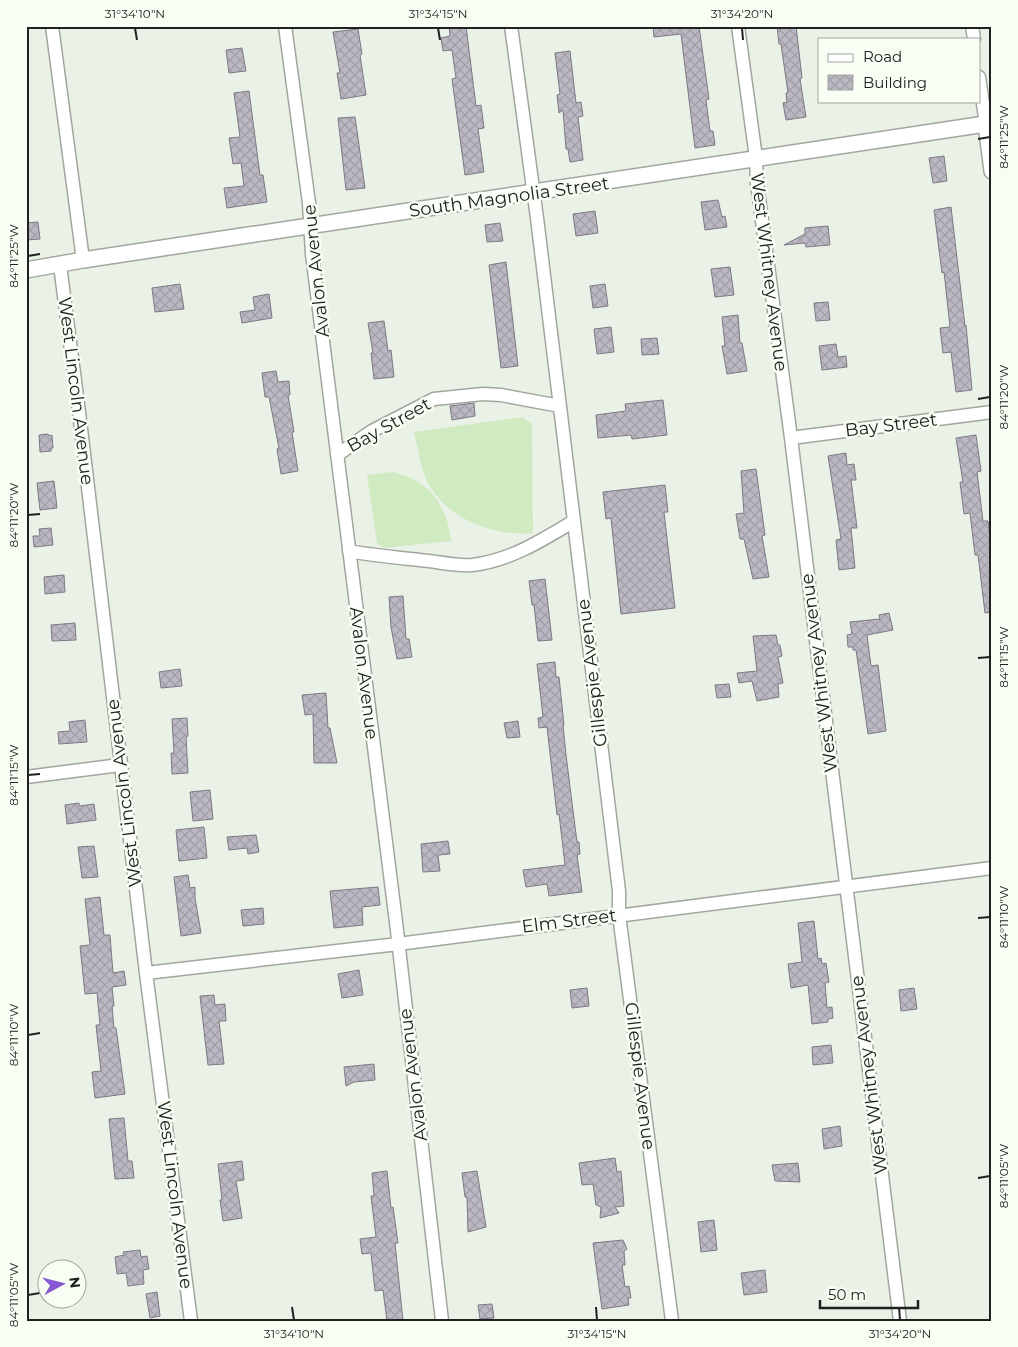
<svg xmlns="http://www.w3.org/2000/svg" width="1018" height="1347" viewBox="0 0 1018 1347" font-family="Montserrat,sans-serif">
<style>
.pitch{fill:#d0eac2}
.building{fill:url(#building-cross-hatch);stroke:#7c7983}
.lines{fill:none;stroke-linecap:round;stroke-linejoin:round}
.minor-casing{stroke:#a1a79e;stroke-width:15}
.tertiary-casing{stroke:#a1a79e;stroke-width:18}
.minor{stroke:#fff;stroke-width:12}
.tertiary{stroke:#fff;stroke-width:15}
.ticks{fill:none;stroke:#20221f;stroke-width:2}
.labels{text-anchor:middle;stroke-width:5;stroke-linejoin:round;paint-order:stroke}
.street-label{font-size:18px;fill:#20221f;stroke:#f8fef4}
.neatline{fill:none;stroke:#20221f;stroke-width:2}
.ticks-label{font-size:12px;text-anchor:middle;fill:#20221f}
</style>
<defs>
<pattern id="building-cross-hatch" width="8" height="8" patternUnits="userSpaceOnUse" patternTransform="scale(1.25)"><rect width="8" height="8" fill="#bbb8c3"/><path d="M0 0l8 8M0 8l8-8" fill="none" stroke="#a09ea7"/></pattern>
</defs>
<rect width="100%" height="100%" fill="#eaf1e7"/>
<path class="pitch" d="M523,417l9,7 1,109c-40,4 -87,-14 -106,-52 -7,-15 -9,-33 -13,-49z
M392,472c37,8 55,32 59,69l-68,7 -6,-5 -10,-68z"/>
<path class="building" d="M449,26h17l10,80 5,-1 3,23 -6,1 6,43 -19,3 -13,-96 4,-1 -4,-28 -9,1 -2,-13 9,-2z
M659,26h40l10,73 -3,1 4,31h3l2,14 -20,3 -14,-114 -27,3 -1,-10z
M777,26h19l6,52 -2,1 6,38 -20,3 -3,-17 4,-1 -1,-9h2l-7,-49h-2z
M358,29l4,25 -2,1 6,40 -25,4 -4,-26h3l-7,-41z
M242,48l4,23 -17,2 -3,-23z
M570,51l6,52 5,-1 2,14 -5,1 5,43 -13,2 -2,-13h-2l-3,-39 -4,3 -2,-18 3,-1 -5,-41z
M249,91l11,84h3l4,27 -40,6 -3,-20 20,-2 -3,-23 -8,1 -4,-26 11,-1 -6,-44z
M355,117l10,71 -19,2 -8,-72z
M944,156l3,25 -14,2 -4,-25z
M718,200l4,17 3,-1 2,11 -22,3 -4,-28z
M951,207l14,119 1,-1 6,65 -16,2 -5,-40 -8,1 -3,-25 10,-1 -6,-55 -2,1 -8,-63z
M595,211l3,22 -22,3 -3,-22z
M38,222l2,17 -14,1v-17z
M500,223l3,18 -16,1 -2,-17z
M828,226l2,19 -24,2 -1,-4 -21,2 21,-11v-6z
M506,262l12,104 -17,2 -12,-103z
M730,267l4,28 -19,2 -4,-28z
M180,284l4,25 -29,3 -3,-24z
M605,284l3,22 -15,2 -3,-22z
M269,294l3,24 -30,5 -2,-11 15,-2 -2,-13z
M828,302l2,18 -14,1 -2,-18z
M738,315l2,28h2l5,28 -20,3 -5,-28h3l-3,-29z
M384,321l4,30 3,-1 3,27 -20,2 -3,-26h2l-5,-30z
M611,327l3,25 -17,2 -3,-25z
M657,338l2,16 -17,1 -1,-16z
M836,344l2,13 8,-1 1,11 -25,3 -3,-24z
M276,371l2,11 11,-1 1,14h-2l6,37h-2l6,39 -17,3 -4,-25 2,-1 -10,-51h-4l-3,-24z
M663,400l4,35 -35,4 -1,-4 -33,3 -2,-23 30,-4 -1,-7z
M474,403l1,13 -23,4 -2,-14z
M48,434l1,2 3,-1 1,13h-2v3l-11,1 -1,-17z
M976,435l5,36 -4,1 6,49h5l4,30v61l-7,1 -7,-58h-3l-5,-42 -6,1 -4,-32h3l-7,-44z
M846,453l1,12 7,-1 2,16h-5l6,48h-6l4,40 -16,2 -3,-30 5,-1 -13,-83z
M756,469l9,66 -3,1 7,41 -16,2 -9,-40h-4l-4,-25 8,-1 -3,-42z
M54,481l3,27 -17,2 -3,-27z
M665,485l3,27h-4l11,96 -54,6 -10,-96 -5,1 -3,-27z
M51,528l2,17 -19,2 -1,-11h7l-1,-7z
M64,575l1,17 -20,2 -1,-17z
M545,579l7,61 -14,1 -4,-36h-2l-3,-24z
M403,596l3,43h3l3,18 -15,2 -6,-32 -2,-30z
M889,613l4,17 -26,5 4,31 7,-1 8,66 -18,3 -12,-84h-3v-3h-5l-1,-12 5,-1 -2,-12 30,-3 -1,-4z
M75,623l1,17 -24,1 -1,-16z
M776,635l2,10h2l2,11 -4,1 5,26 -5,1 1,13 -22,4 -5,-20 -13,2 -2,-10 20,-2 -4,-35z
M555,662l1,15h3l5,48h-1l3,30 11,87h2l1,12 -3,1 5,37 -33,4 -2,-12 -21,3 -3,-17 42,-5 -6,-51 -2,1 -10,-88 -8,1 -1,-10 5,-1 -6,-53z
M180,669l2,17 -21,2 -2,-16z
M729,684l2,13 -14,1 -2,-13z
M326,693l2,35h2l7,35h-23l-1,-49 -8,1 -3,-20z
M187,718l1,18 -2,1 2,36 -16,1 -1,-21h3l-2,-34z
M85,720l2,22 -28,2 -1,-12 12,-1 -1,-9z
M518,721l2,16 -13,1 -3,-15z
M210,790l3,29 -20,2 -3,-29z
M79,803v3l15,-2 2,16 -29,4 -2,-19z
M204,827l3,31 -28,3 -3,-31z
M256,835l3,17 -11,2 -1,-6 -18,2 -2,-13z
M448,841l2,13 -12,1 2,16 -17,1 -2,-28z
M94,846l4,31 -16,1 -4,-31z
M188,875l2,13 5,-1v11l6,35 -20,3 -7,-59z
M378,887l2,18 -18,2 1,18 -29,3 -4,-37z
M100,897l4,38h6l3,38 11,-2 2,14 -14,2 2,19h-2l2,22h2l9,66 -30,4 -3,-26 9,-1 -5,-46h4l-3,-32 -12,1 -5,-48 10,-1 -5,-46z
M263,908l1,16 -21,2 -2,-16z
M814,921l4,38 3,-1 1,6 4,-1 3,19 -4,1 2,25 5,-1 1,11 -5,1v3l-16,2 -4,-39 -17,3 -3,-24 14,-2 -4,-39z
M359,970l4,25 -21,3 -4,-24z
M587,988l2,18 -17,2 -2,-18z
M914,988l3,21 -16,2 -2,-21z
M214,995l1,10 10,-1 1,17h-7l5,43 -16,1 -8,-69z
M831,1045l2,18 -20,2 -1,-18z
M374,1064l1,16 -21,2 -8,4 -2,-19z
M124,1118l4,43h4l2,17 -19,1 -6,-60z
M840,1126l2,20 -18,3 -2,-20z
M615,1158l2,14 4,-1 3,35 -9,1 4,6 -19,5 1,-11 -5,-2 -3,-21 -11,1 -3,-22z
M242,1161l2,19 -8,1 6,37 -19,3 -3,-21h2l-4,-36z
M798,1163l2,19 -25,-1 -3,-16z
M387,1171l4,37 2,-1 5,36h-3l8,78h-16l-4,-31 -8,1 -4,-38 -9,1 -2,-15 16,-2 -5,-41h3l-2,-23z
M477,1171l9,56 -18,5 -1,-35h-2l-3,-24z
M714,1220l3,30 -16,2 -3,-30z
M623,1240l4,9 -3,2 1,14h-3l3,22 4,-1 2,12h-3l1,7 -27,4 -9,-66z
M140,1250l1,7 6,-1 2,13 -6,1 1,14 -16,2 -2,-13 -9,1 -2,-17 9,-2 -1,-3z
M765,1270l2,22 -23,3 -3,-22z
M157,1292l3,24 -10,2 -4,-24z
M492,1304l2,14 -14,1 -2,-14z"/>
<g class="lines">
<g class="minor-casing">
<path id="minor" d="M52,26l31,234
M285,26l24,177 3,51 84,668 46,399
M511,26l26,192 82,673v24l53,406
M738,26l18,132 1,25 34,255 109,883
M972,26l2,13
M979,77l7,47
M60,265l19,147 67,561 45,348
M791,438l201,-26
M337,455l35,-24 62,-32 49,-5 18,1 59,11
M349,551c27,5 53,7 80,10 15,2 28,5 43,4 37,-4 71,-25 102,-44
M26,777l94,-12
M146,973l252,-29 594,-76"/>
</g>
<g class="tertiary-casing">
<path id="tertiary" d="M986,124l6,47
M26,270l57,-10 909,-137"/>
</g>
<use href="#minor" class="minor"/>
<use href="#tertiary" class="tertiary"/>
</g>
<path class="ticks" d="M135,28l2,12M438,28l2,12M742,28l1,12M978,139l12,-2M28,256l12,-2M978,399l12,-2M28,515l12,-1M978,658l12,-1M28,775l12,-1M978,918l12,-1M28,1035l12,-2M978,1178l12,-2M28,1295l12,-2M292,1307l2,13M596,1307l1,13M899,1307l1,13"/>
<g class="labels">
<g class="street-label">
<text transform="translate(509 197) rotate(-8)" y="6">South Magnolia Street</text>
<text transform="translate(316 271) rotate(-96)" y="6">Avalon Avenue</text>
<text transform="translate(769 272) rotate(83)" y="6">West Whitney Avenue</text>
<text transform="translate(76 391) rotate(83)" y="6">West Lincoln Avenue</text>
<text transform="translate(389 425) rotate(-29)" y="6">Bay Street</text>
<text transform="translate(891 425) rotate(-7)" y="6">Bay Street</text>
<text transform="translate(364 673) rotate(83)" y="6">Avalon Avenue</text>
<text transform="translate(592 673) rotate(-97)" y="6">Gillespie Avenue</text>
<text transform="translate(819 673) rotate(-97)" y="6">West Whitney Avenue</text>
<text transform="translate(124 793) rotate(-97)" y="6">West Lincoln Avenue</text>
<text transform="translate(569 921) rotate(-7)" y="6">Elm Street</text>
<text transform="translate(413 1075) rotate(-97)" y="6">Avalon Avenue</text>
<text transform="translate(869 1075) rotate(-97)" y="6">West Whitney Avenue</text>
<text transform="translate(640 1076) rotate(83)" y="6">Gillespie Avenue</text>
<text transform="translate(175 1195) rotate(83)" y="6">West Lincoln Avenue</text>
</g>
</g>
<rect width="1018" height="1347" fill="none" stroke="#f8fef4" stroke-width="55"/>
<rect x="818" y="38" width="162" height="65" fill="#f8fef4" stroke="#a2a69f"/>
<rect x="828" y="54" width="25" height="8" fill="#ffffff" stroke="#a2a69f"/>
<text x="863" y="62" font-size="15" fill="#20221f">Road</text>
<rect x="828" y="75" width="25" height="15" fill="url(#building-cross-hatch)" stroke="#a2a69f"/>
<text x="863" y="88" font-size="15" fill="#20221f">Building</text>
<g transform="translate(62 1284) rotate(83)"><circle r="24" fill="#f8fef4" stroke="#a2a69f"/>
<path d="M0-4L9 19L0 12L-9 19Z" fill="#8659d3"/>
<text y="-8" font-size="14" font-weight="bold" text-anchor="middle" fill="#20221f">N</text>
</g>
<path d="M820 1300v8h98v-8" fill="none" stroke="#20221f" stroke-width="2.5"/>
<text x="828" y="1300" font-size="15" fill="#20221f" stroke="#f8fef4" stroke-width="4" paint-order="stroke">50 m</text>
<rect x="28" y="28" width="962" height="1292" class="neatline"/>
<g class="ticks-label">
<text x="135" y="18">31°34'10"N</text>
<text x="438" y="18">31°34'15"N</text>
<text x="742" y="18">31°34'20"N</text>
<text transform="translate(1004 137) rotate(-90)" y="4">84°11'25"W</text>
<text transform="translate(14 256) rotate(-90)" y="4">84°11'25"W</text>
<text transform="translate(1004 397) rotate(-90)" y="4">84°11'20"W</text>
<text transform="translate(14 515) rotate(-90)" y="4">84°11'20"W</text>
<text transform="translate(1004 657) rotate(-90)" y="4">84°11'15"W</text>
<text transform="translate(14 775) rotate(-90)" y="4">84°11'15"W</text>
<text transform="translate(1004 917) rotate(-90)" y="4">84°11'10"W</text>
<text transform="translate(14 1035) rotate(-90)" y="4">84°11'10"W</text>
<text transform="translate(1004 1176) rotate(-90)" y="4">84°11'05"W</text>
<text transform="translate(14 1295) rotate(-90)" y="4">84°11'05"W</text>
<text x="294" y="1338">31°34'10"N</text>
<text x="597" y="1338">31°34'15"N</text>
<text x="900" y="1338">31°34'20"N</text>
</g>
</svg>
